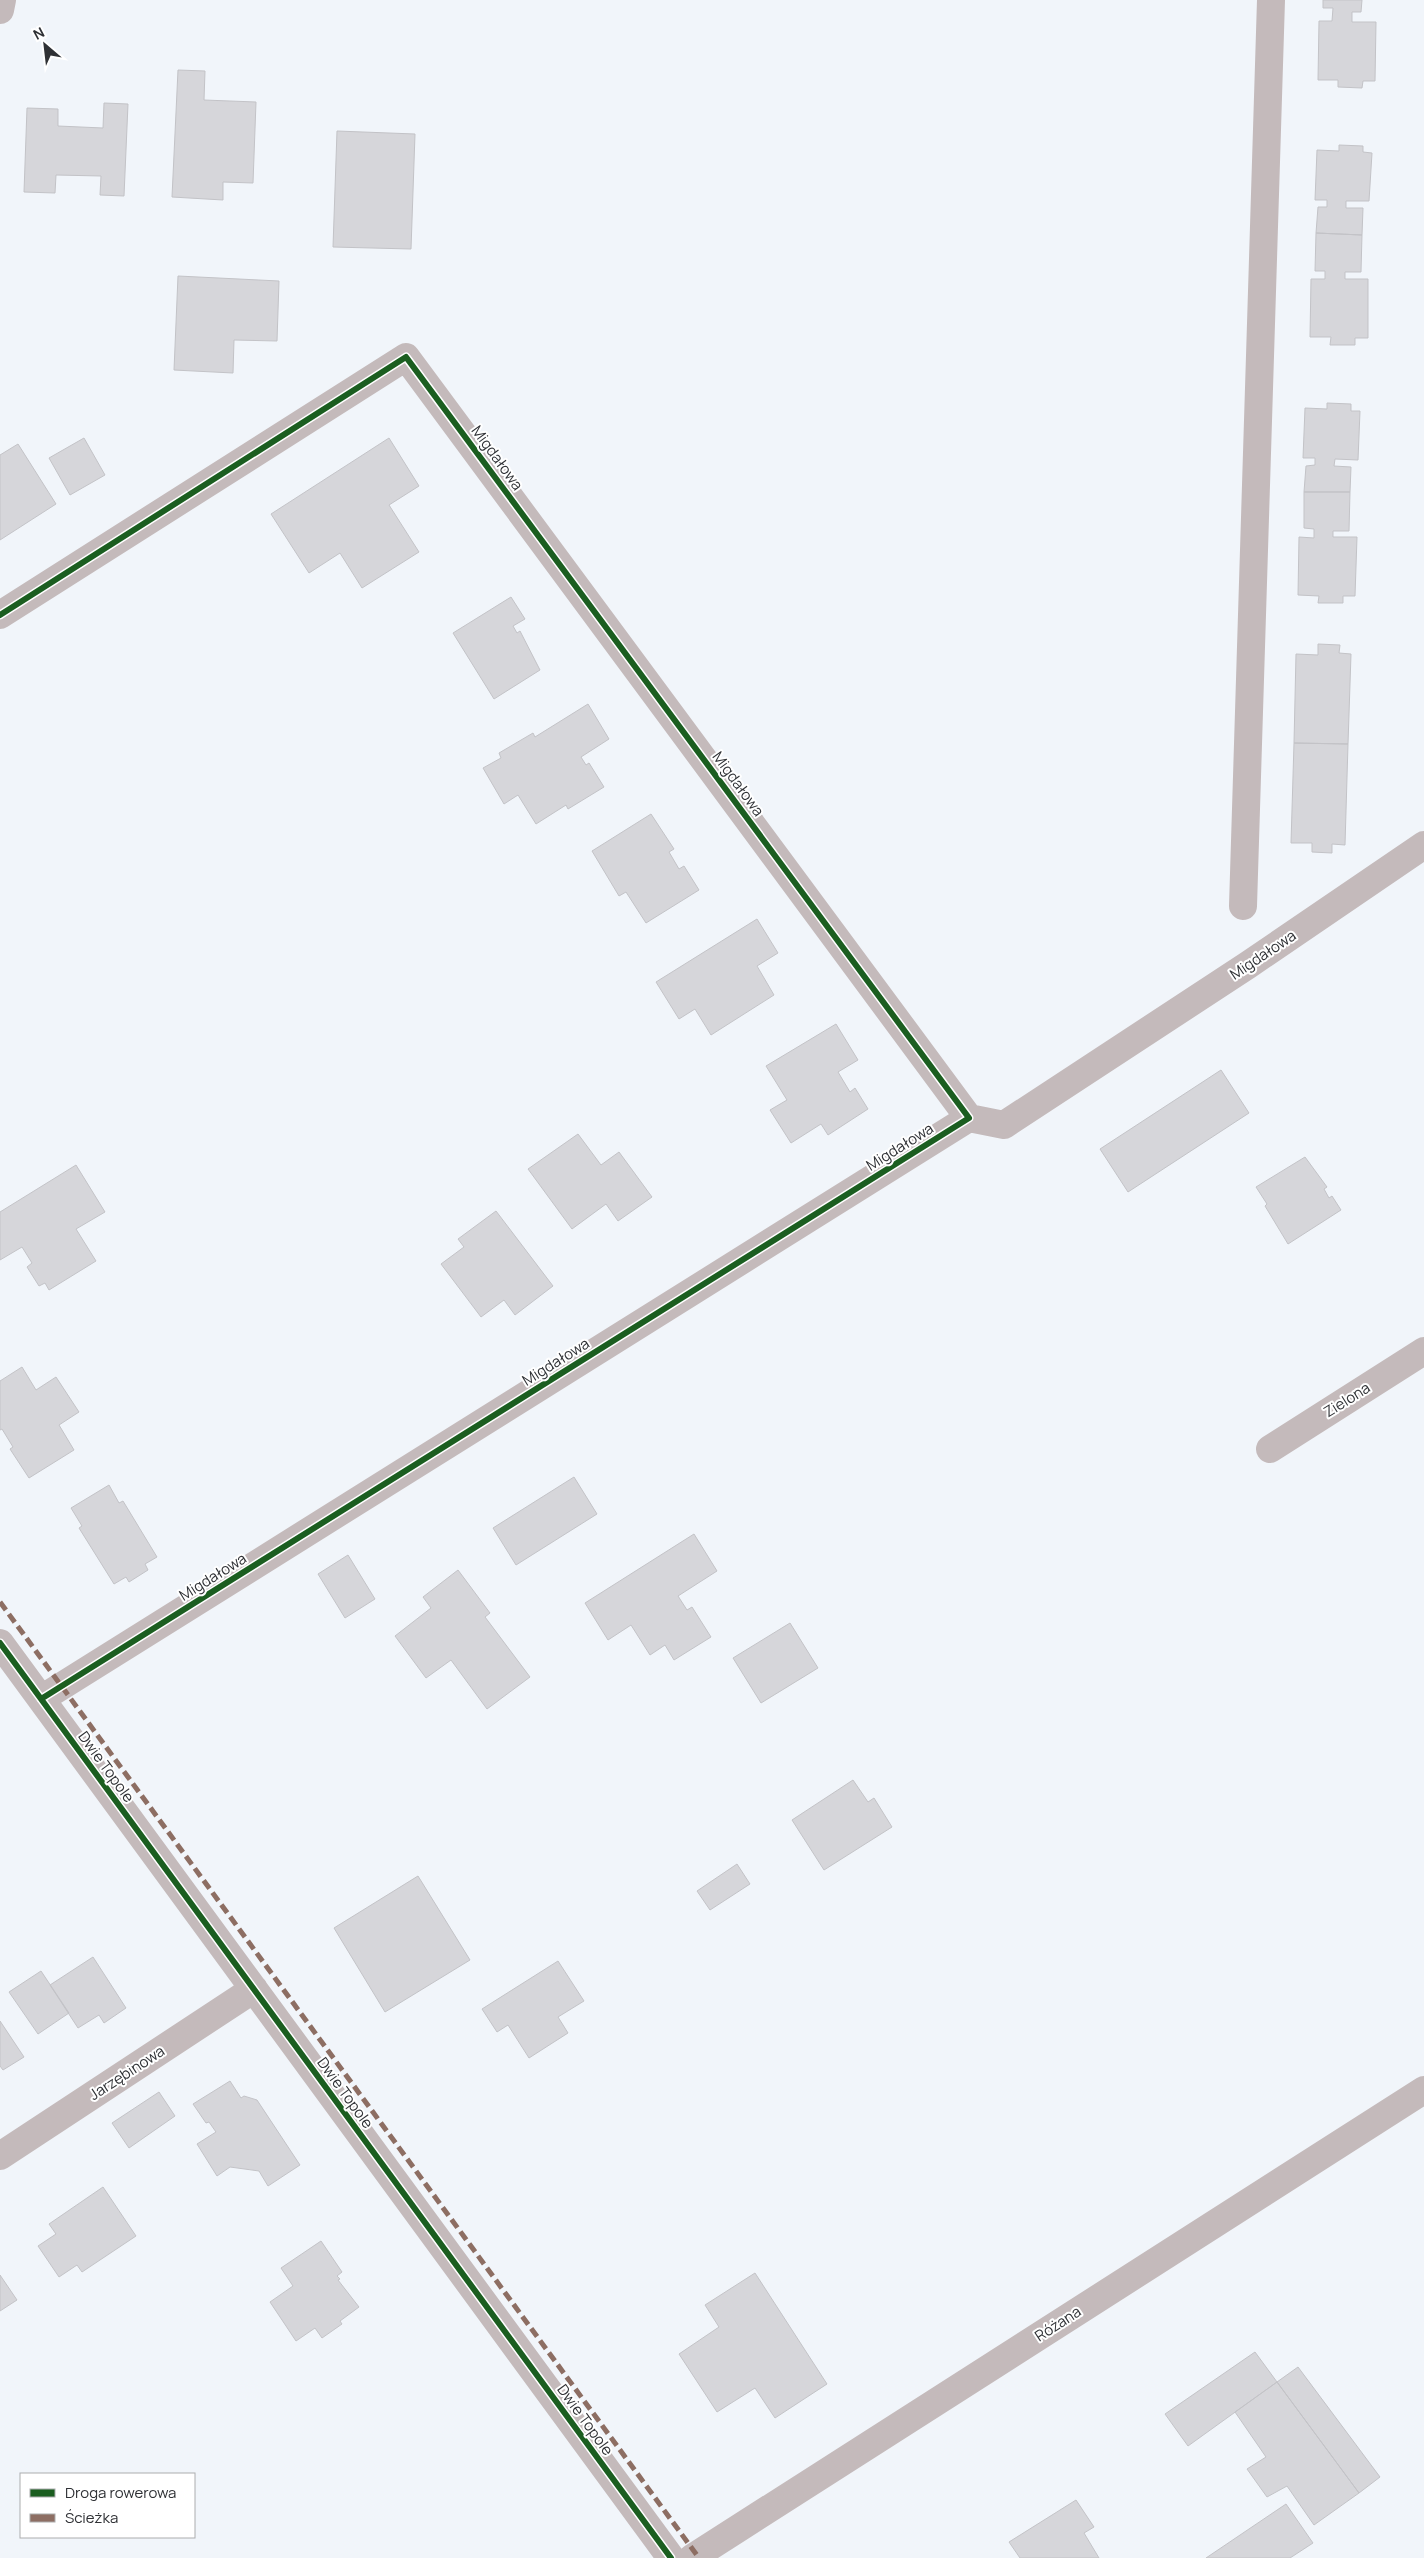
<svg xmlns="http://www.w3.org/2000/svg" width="1424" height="2558" viewBox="0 0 1424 2558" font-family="Manrope,sans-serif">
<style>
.building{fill:#d6d6da;stroke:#c3c3c7}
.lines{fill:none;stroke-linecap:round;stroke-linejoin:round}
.minor{stroke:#c4babb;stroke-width:28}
.quiet{stroke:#8d6e63;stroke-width:5;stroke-dasharray:10 5;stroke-linecap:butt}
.cycleway-casing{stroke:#fff;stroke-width:9}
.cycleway{stroke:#1b5e20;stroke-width:6}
.labels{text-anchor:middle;stroke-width:4;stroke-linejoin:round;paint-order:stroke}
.street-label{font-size:15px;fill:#2f3135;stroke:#fff}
</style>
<rect width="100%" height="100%" fill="#f1f5fa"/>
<path class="building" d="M1323,0h39l-1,12h-9v10h24l-1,59h-12l-1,7 -24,-1v-7h-20l1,-59h13l1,-13h-10z
M178,70l27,1 -1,29 52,2 -3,81 -30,-1v18l-51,-3z
M104,103l24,1 -4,92 -24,-1 1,-19 -45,-1 -1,18 -31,-1 3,-84 31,1v17l45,2z
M337,131l78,3 -4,115 -78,-2z
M1339,145l24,1v6l9,1 -3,48h-23v7h17l-1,27 -46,-2 2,-26h9v-7h-12l2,-50 22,1z
M1316,233l46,2 -1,37h-16v7h23v59h-13v7h-25l1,-8h-21l1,-58h14v-8h-10z
M178,276l101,5 -2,60 -43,-1 -1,33 -59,-3z
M1327,403l24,1v7h9l-2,49 -23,-1 -1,7 17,1 -1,25h-46l2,-26 9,-1v-7h-12l2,-50 22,1z
M84,438l21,37 -35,20 -21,-37z
M389,438l30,48 -30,19 30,47 -57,36 -22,-35 -31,20 -38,-59z
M18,444l38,60 -56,36v-85z
M1304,492h46l-1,39h-16v6h24l-2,59h-12v7h-25l1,-7 -21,-1 1,-58 15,1v-9l-10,-1z
M511,597l14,22 -12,7 4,7 3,-2 20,39 -46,29 -41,-66z
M1318,644l22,1 -1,8 12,1 -3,90 -54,-1 2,-89 22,1z
M588,704l21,35 -28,18 5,8 3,-2 15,24 -36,22 -2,-4 -30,19 -18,-29 -14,9 -21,-36 18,-10 -2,-5 34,-20 2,4z
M1294,743l54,1 -3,101 -13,-1v9l-20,-1v-9h-21z
M651,814l23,35 -5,3 10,17 5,-3 15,24 -53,33 -20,-31 -7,4 -27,-45z
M757,919l21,34 -21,13 17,29 -63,40 -16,-26 -16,10 -23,-37z
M836,1024l22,36 -20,12 12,20 5,-4 13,21 -40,26 -7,-11 -30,19 -21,-33 17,-10 -21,-34z
M1221,1070l28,43 -121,79 -28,-43z
M578,1134l23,31 18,-13 33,45 -34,24 -12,-17 -34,25 -44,-60z
M1305,1157l22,30 -3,2 5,9 3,-2 9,14 -53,34 -23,-38 2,-2 -11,-17z
M76,1165l29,47 -29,17 20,32 -47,29 -4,-7 -6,3 -12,-19 5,-4 -10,-16 -22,13v-48z
M496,1211l57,75 -38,29 -11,-15 -23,17 -40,-53 23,-17 -6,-8z
M22,1367l14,23 20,-13 23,35 -20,13 15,25 -45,28 -19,-29 3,-2 -11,-18 -2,1v-49z
M574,1477l23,37 -81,51 -23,-37z
M109,1485l10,18 4,-2 34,56 -12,7 3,6 -19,12 -3,-5 -12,7 -35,-56 3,-2 -11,-18z
M694,1534l23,37 -39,25 9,14 5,-3 19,30 -37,23 -9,-15 -15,10 -19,-30 -23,15 -23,-37z
M348,1555l27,44 -30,19 -27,-44z
M458,1570l32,43 -5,4 45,60 -43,32 -36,-49 -25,18 -31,-42 36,-28 -8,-11z
M790,1623l28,45 -57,35 -28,-45z
M853,1780l15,22 6,-4 18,29 -68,43 -32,-50z
M737,1864l13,20 -40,26 -13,-19z
M418,1876l52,84 -85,52 -51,-84z
M93,1957l33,51 -22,15 -5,-8 -21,13 -28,-43z
M558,1961l26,40 -26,16 10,16 -39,25 -21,-33 -11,7 -15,-23z
M41,1971l28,42 -31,21 -29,-42z
M0,2021l24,36 -21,13 -3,-4z
M230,2081l11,17 3,-2 13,4 43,65 -32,21 -9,-15 -29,-4 -13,9 -20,-32 19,-12 -7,-10 -3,1 -13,-19z
M159,2092l16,24 -46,32 -17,-25z
M103,2187l33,49 -54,36 -5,-7 -18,12 -21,-31 18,-12 -7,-10z
M321,2241l21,31 -5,4 3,3 -2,1 21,27 -19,14 2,3 -20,14 -7,-10 -19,13 -26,-39 23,-16 -12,-18z
M755,2273l72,111 -52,34 -20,-30 -38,24 -38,-58 40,-27 -14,-22z
M0,2275l17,25 -17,11z
M1255,2352l22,30 -89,64 -23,-32z
M1298,2367l82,110 -21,16 -82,-111z
M1277,2382l82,111 -45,32 -27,-39 -20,11 -20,-28 19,-12 -31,-45z
M1076,2500l18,27 -10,6 15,25h-79l-11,-16z
M1286,2504l27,39 -23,15h-84z"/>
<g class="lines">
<path class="minor" d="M0,10l2,-10
M0,615l406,-258 563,761 35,7 244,-160 176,-120
M1243,906l28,-906
M1270,1449l154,-98
M0,1643l671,915
M41,1699l928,-581
M0,2156l254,-167
M692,2558l732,-468"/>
<path class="quiet" d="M0,1602l699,956"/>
<g class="cycleway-casing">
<path id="cycleway" d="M0,615l406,-258 563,761 -928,581
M0,1643l671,915"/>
</g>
<use href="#cycleway" class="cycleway"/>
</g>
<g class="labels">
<g class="street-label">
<text transform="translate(497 458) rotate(54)" y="5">Migdałowa</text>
<text transform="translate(738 784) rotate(54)" y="5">Migdałowa</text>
<text transform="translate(1263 955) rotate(-34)" y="5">Migdałowa</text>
<text transform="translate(900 1147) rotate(-32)" y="5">Migdałowa</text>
<text transform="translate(556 1362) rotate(-32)" y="5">Migdałowa</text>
<text transform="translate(1347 1400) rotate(-32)" y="5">Zielona</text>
<text transform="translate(213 1577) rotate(-32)" y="5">Migdałowa</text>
<text transform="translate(106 1767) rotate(54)" y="5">Dwie Topole</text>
<text transform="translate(127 2073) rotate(-33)" y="5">Jarzębinowa</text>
<text transform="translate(345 2093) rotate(54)" y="5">Dwie Topole</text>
<text transform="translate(1058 2324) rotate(-33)" y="5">Różana</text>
<text transform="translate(585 2420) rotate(54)" y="5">Dwie Topole</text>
</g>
</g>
<rect x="20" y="2473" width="175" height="65" fill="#ffffff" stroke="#acadae"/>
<rect x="30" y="2489" width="25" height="8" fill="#1b5e20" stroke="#acadae"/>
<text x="65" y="2498" font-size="15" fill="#2f3135">Droga rowerowa</text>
<rect x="30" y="2514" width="25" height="8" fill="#8d6e63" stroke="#acadae"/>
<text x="65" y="2523" font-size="15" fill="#2f3135">Ścieżka</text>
<g transform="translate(45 45) rotate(332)" stroke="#ffffff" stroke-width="4" paint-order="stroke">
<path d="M0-4L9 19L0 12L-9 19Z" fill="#2f3135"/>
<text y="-8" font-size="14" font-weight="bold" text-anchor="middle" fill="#2f3135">N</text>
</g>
</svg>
